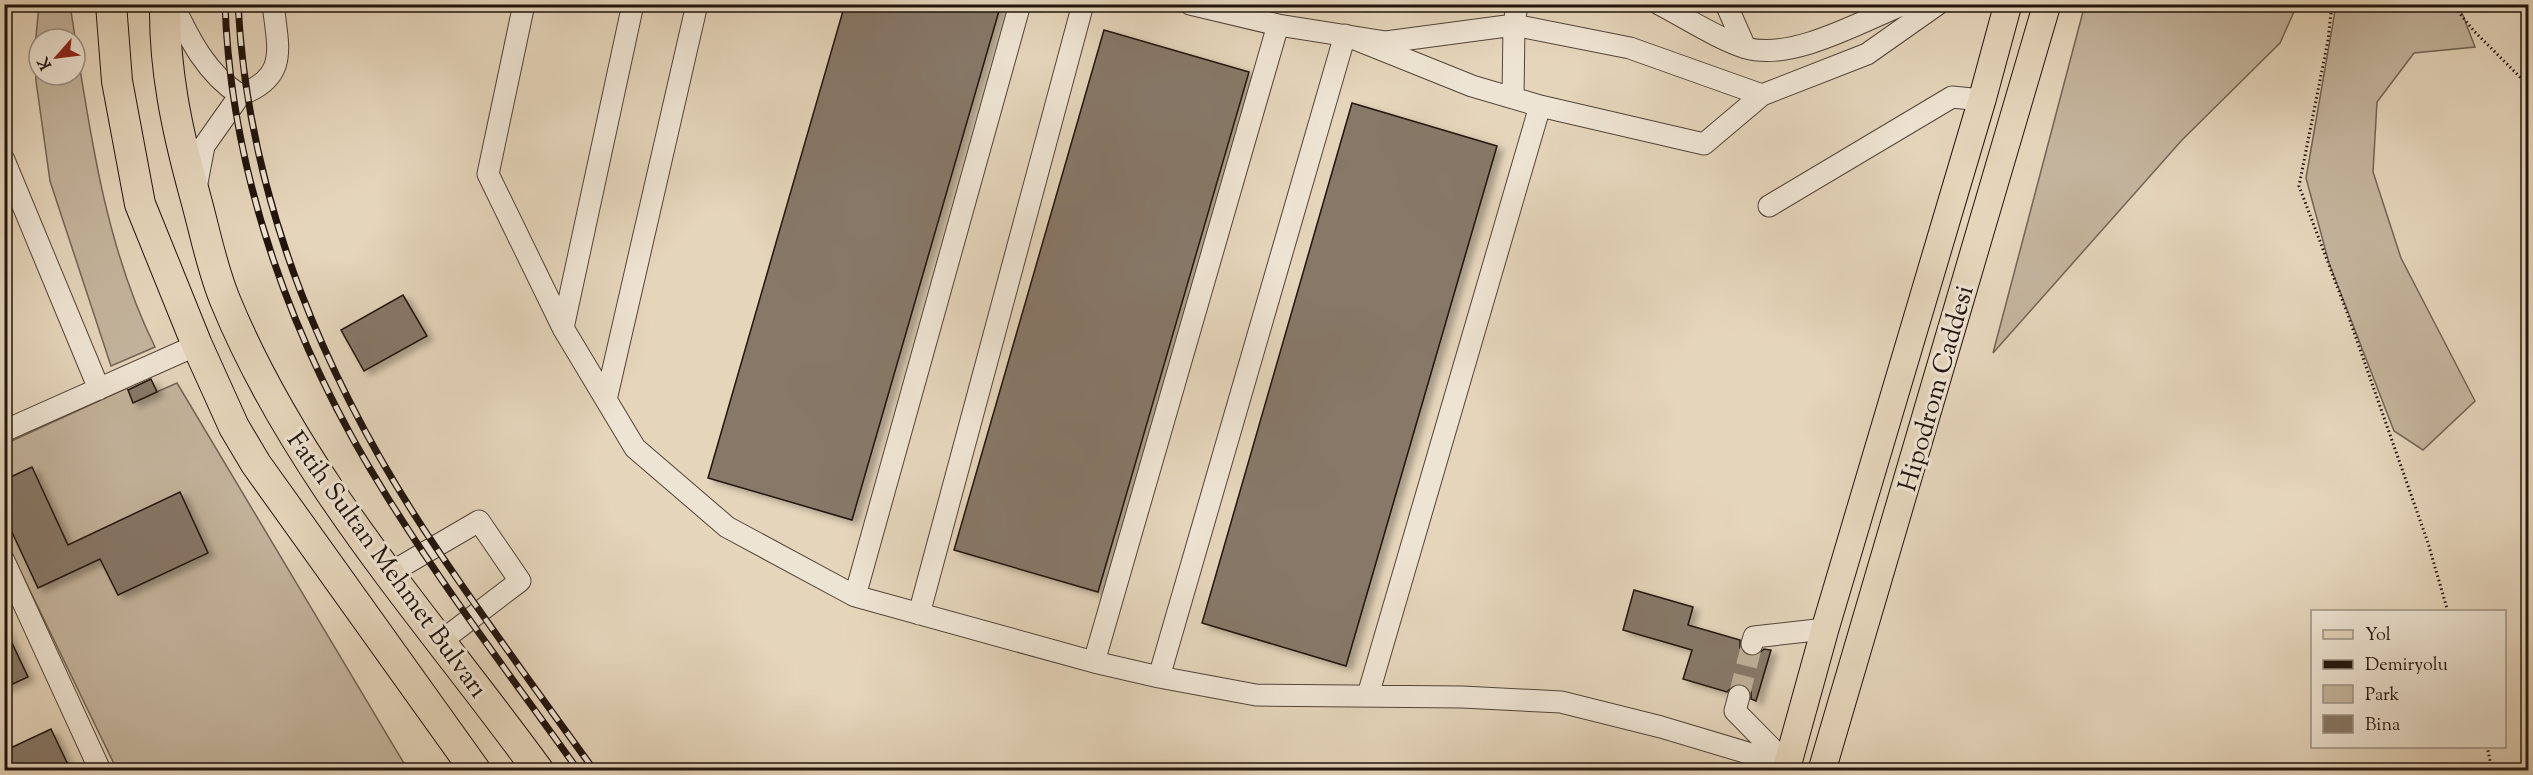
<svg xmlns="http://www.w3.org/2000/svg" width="2533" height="775" viewBox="0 0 2533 775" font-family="'Sorts Mill Goudy',serif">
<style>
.green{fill:#c4b49d;stroke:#726455;stroke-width:1.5;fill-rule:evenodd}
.building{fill:#877867;stroke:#21140d;stroke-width:1.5;filter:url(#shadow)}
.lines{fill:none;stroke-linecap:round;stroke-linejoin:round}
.minor-tunnel{stroke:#beae98;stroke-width:21;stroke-dasharray:21 10;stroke-linecap:butt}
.minor-casing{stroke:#524438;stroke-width:23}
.major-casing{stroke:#21140d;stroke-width:29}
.highway-casing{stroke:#21140d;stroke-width:32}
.path{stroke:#21140d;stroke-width:3;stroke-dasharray:1.5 3;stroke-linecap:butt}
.minor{stroke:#eee4d3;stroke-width:21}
.major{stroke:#e5d5bb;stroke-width:27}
.highway{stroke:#e5d5bb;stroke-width:30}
.rail-casing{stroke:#21140d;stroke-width:7}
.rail{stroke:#eee4d3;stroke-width:4.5;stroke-dasharray:14;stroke-linecap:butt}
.labels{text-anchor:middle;stroke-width:6;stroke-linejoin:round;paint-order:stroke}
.street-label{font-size:26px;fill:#21140d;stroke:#eee4d3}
</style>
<defs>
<filter id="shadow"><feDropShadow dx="6" dy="4" stdDeviation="3" flood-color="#0004"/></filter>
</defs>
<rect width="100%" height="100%" fill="#e5d5bb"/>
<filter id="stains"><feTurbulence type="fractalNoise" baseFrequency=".00333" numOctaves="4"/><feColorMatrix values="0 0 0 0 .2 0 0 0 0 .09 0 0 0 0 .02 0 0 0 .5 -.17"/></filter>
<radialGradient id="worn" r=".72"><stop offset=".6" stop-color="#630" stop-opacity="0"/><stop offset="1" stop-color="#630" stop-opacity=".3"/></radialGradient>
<path class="green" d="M2085,4l212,1 -17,38 -98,97 -189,213z
M39,5h31c18,114 33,237 85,342l-44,19 -61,-185 -14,-100 -1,-34zM39,39h36v36h-36z
M2336,5h123l16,42 -61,6 -37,49 -4,70 28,86 74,143 -52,49 -29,-19 -65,-168 -23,-85z
M177,383l231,387h-291l-112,-231v-95l122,-56 7,14z"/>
<path class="building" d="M845,4h156l-149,516 -144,-42z
M1104,30l145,42 -151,520 -144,-42z
M1352,103l145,43 -151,520 -144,-43z
M403,295l24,41 -63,35 -23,-41z
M151,379l6,13 -24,11 -5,-13z
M32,467l36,78 112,-53 28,61 -90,42 -18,-36 -62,29 -34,-73v-35z
M1634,590l59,17 -5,18 52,15v8l8,8h8l8,-7 7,1 -15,51 -5,-2v-7l-8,-8h-8l-8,8 -44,-13 9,-29 -69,-20z
M4,626l24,51 -24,11z
M51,729l20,42h-67v-20z"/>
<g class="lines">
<path class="minor-tunnel" d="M1739,696l13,-52"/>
<g class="minor-casing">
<path id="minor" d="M173,4c16,35 34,70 67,91
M524,4l-36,170 75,154 72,120 92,79 128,69 239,66 65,15 97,18 206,2 99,5 100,25 127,38
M1190,4l88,21 108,17 128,-17 116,23 132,47 105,-41 71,-50
M1659,4c27,14 59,35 87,44 46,13 114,-26 158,-44
M1726,4l19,43
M240,95c49,-18 38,-47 33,-91
M1513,98l1,-73 3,-21
M4,160l95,229
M196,188l8,-42 36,-51
M1769,206l183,-109 30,3
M563,328l70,-324
M606,400l91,-396
M4,431l193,-86
M4,561l96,209
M390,573l89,-52 41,60 -80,61
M855,596l165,-592
M919,614l164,-610
M1752,644l2,-7 71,-8
M1094,662l184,-637
M1159,677l186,-642 127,51 68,20 164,38 58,-49
M1368,695l172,-589
M1739,696l-4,15 52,53"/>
</g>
<g class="major-casing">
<path id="major" d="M1786,770l39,-141 157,-529 26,-96
M1822,770l225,-766"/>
</g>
<g class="highway-casing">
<path id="highway" d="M111,4l6,77 23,123 57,141 37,82 22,37 219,306
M165,4c-1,65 12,126 29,188 10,35 17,74 31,108 72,176 203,319 313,470"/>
</g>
<path class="path" d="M2332,4l-4,36 -29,146 49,129 80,228 20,69
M2452,4l22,27 54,54
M2487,746l5,24"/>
<use href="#minor" class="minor"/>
<use href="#major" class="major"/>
<use href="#highway" class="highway"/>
<g class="rail-casing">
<path id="rail" d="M225,4c6,174 69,344 161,491 59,95 127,184 192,275
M238,4c10,199 90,385 201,548 50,74 103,146 155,218"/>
</g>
<use href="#rail" class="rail"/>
</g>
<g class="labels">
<g class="street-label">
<text transform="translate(1935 388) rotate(-74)" y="9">Hipodrom Caddesi</text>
<text transform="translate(388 564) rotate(54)" y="9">Fatih Sultan Mehmet Bulvarı</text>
</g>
</g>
<rect width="2533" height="775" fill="none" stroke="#e5d5bb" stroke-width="24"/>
<rect x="6" y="6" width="2521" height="763" fill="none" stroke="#21140d" stroke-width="3"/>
<rect x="12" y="12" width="2509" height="751" fill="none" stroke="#21140d" stroke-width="1.5"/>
<rect x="2311" y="610" width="195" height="138" fill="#eee4d3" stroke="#9c9184" stroke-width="1.5"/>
<rect x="2323" y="630" width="30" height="9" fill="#e5d5bb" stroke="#9c9184" stroke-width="1.5"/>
<text x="2365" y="640" font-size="18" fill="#21140d">Yol</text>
<rect x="2323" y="660" width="30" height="9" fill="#21140d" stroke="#9c9184" stroke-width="1.5"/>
<text x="2365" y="670" font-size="18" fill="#21140d">Demiryolu</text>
<rect x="2323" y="685" width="30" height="18" fill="#c4b49d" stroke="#9c9184" stroke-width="1.5"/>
<text x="2365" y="700" font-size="18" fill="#21140d">Park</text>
<rect x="2323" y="715" width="30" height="18" fill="#877867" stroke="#9c9184" stroke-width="1.5"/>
<text x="2365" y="730" font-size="18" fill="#21140d">Bina</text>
<g transform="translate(57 57) rotate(242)"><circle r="28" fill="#eee4d3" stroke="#9c9184" stroke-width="1.5"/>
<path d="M0-4.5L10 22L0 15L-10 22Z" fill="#8f2418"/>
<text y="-9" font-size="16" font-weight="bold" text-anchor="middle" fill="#21140d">K</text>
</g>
<rect width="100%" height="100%" filter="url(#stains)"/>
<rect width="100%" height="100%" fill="url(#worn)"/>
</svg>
